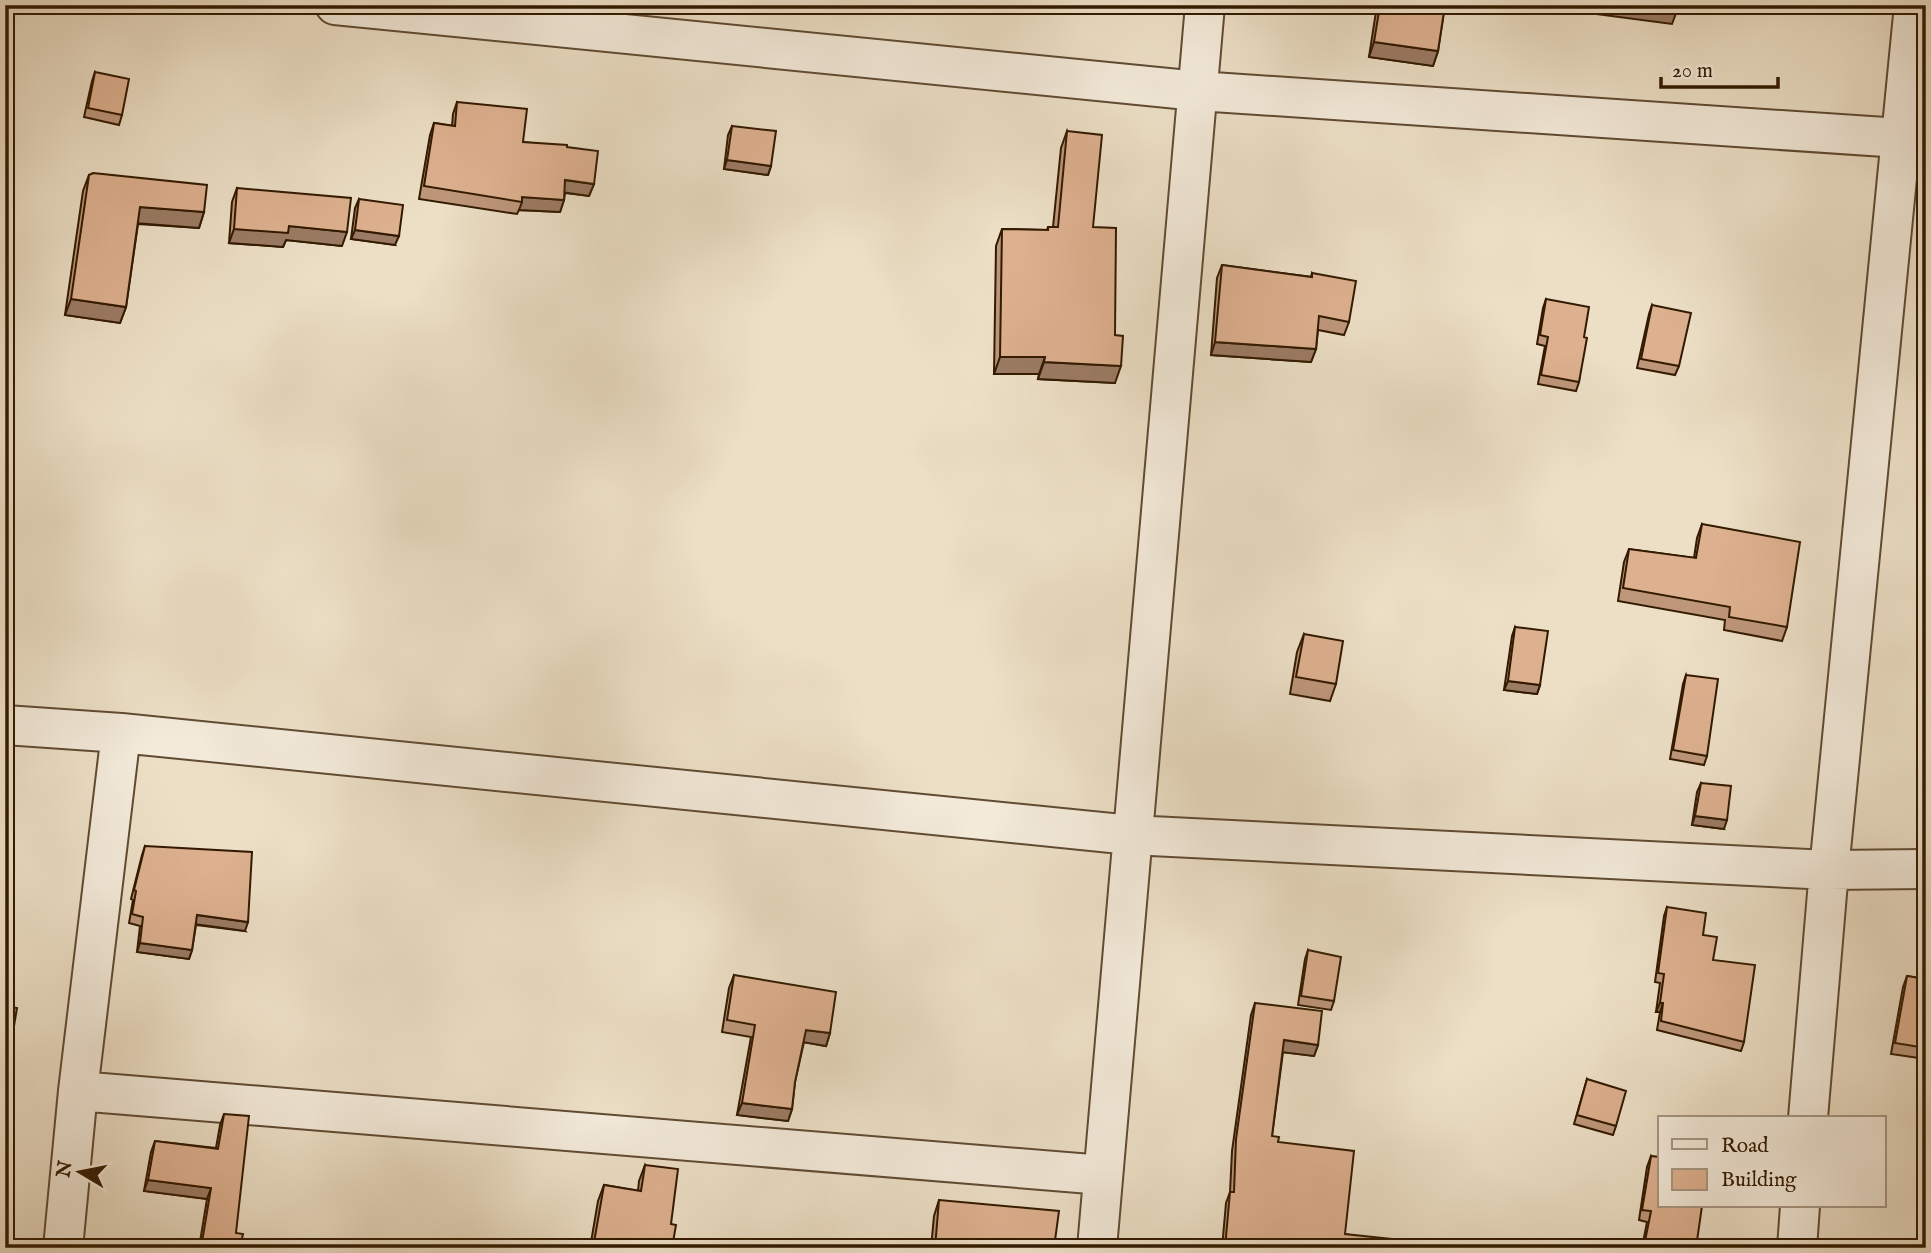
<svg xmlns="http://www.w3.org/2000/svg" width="1931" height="1253" viewBox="0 0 1931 1253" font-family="'IM FELL English',serif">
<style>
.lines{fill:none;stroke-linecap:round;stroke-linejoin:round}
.minor-casing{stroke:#604b32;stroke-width:42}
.minor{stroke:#f3eada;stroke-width:38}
.wall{fill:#be977b;stroke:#321a00;stroke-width:2}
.shaded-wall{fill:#9b7b64;stroke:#321a00;stroke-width:2}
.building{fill:#ddb08f;stroke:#321a00;stroke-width:2}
</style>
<rect width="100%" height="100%" fill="#ecdfc6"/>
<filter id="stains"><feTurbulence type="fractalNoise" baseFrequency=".00286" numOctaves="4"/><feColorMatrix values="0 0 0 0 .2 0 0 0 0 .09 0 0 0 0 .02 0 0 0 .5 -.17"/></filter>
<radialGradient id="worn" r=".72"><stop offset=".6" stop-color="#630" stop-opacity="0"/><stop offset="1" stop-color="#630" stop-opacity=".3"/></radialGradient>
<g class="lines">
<g class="minor-casing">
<path id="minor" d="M335,5l863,86 702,47
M5,725l116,8 1010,102 698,35 97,-1
M78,1091l1025,84
M1808,1118l21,-248 85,-865
M63,1248l15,-157 43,-358
M1097,1248l108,-1243
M1797,1248l3,-42"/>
</g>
<use href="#minor" class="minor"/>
</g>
<path class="wall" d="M1377,5h68l-7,46 -5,15 -64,-9z
M95,72l27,43 -3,10 -35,-8 8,-36z
M457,102l66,40 44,5 27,37 -5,12 -24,-3 -1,7 -4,12 -41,-2 -2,4 -98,-15 11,-64 4,-12 18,3 1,-12z
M732,126l39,40 -3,9 -44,-6 4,-34z
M1067,131l26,96 22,108v48l-77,-4 1,-5h-45l2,-128 6,-17 45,1 1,-3h5l8,-79z
M89,175l115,37 -5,16 -61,-4 -12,83 -6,16 -55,-8 18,-124z
M237,188l105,58 -56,-6 -3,7 -54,-4 3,-41z
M359,199l36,46 -44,-6 4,-31z
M1222,265l89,12 1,-4 37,49 -5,13 -26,-5 -2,19 -5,13 -100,-7 6,-77z
M1546,299l38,38 -5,45 -3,9 -38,-7 7,-38 -8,-2 6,-36z
M1652,305l27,61 -4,9 -38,-7 12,-54z
M1702,524l85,103 -5,14 -58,-11 1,-10 -107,-19 6,-39 5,-13 65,9 3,-20z
M1515,627l25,58 -3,9 -33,-4 8,-54z
M1304,634l32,50 -6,17 -40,-7 7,-42z
M1686,675l21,81 -3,9 -34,-6 13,-75z
M1701,783l23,46 -32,-4 5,-33z
M145,846l100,85 -49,-6 -4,25 -3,9 -52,-7 3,-26 -11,-3 4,-23 -2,-1 11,-44z
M1667,907l36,28 41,107 -3,9 -84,-21 3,-18h-4l4,-29 -5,-1 9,-66z
M1308,950l26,51 -3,9 -33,-5 7,-46z
M734,975l96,58 -4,13 -22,-4 -9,40 -3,27 -4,12 -51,-6 14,-78 -29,-5 7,-44z
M1907,976l19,3v80l-35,-5 12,-67z
M1255,1003l63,42 -4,11 -31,-4 -11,84 6,6 67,92 64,14h-187l4,-45 4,-11 2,-41 19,-136z
M5,1006l7,32 -5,13h-2z
M1587,1079l29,47 -3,9 -39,-11z
M224,1114l12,119 4,15h-41l8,-49 -63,-8 7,-39 4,-11 61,7 4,-23z
M1651,1156l45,92h-54l5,-26 -8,-2 8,-53z
M645,1165l26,59 1,24h-82l8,-47 6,-16 34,6 1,-10z
M939,1200l115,48h-123l3,-32z"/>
<path class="shaded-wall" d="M1591,5h64l23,3 -6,16 -84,-11z
M1374,42l64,9 -5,15 -64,-9z
M727,160l44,6 -3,9 -44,-6z
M565,180l29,4 -5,12 -28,-4z
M522,197l42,3 -4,12 -41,-2 3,-8z
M140,207l64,5 -5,16 -65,-5z
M289,226l58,6 -5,14 -56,-6 -3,7 -54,-4 5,-14z
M355,230l44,6 -4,9 -44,-6z
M71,299l55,8 -6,16 -55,-8z
M1215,342l101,7 -5,13 -100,-7z
M1000,357h45l-6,17h-45z
M1044,362l77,4 -6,17 -77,-4z
M1508,681l32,4 -3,9 -33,-4z
M1695,816l32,4 -3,9 -32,-4z
M197,915l51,7 -3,9 -51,-7z
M140,943l52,7 -3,9 -52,-7z
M1660,1003h3l-3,9h-4z
M806,1030l24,3 -4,13 -24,-4z
M1284,1040l34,5 -4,11 -34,-4z
M742,1103l50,6 -4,12 -51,-6z
M148,1180l63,8 -4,11 -63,-8z"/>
<path class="building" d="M1380,5h65l-7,46 -64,-9z
M1655,5h24l-1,3z
M95,72l34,7 -7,36 -34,-7z
M457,102l70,7 -4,33 44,3v2l31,4 -4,33 -29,-4 -1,20 -42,-3v5l-98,-16 10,-63 21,3z
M732,126l44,5 -5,35 -44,-6z
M1067,131l35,4 -9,92 23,1 -1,107 8,1 -2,30 -77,-4 1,-5h-45l2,-128 46,1v-3h10z
M93,173l114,12 -3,27 -64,-5 -14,100 -55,-8 18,-124z
M237,188l114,10 -4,34 -58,-6 -1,7 -54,-4z
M359,199l44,6 -4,31 -44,-6z
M1222,265l90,12v-4l44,8 -7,41 -30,-6 -3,33 -101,-7z
M1546,299l43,8 -5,30 3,1 -8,44 -38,-7 7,-38 -8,-2z
M1652,305l39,8 -12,53 -38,-7z
M1702,524l98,18 -13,85 -58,-10 1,-10 -107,-19 6,-39 67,9z
M1515,627l33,4 -8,54 -32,-4z
M1304,634l39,7 -7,43 -40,-7z
M1686,675l32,4 -11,77 -34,-6z
M1701,783l30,3 -4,34 -32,-4z
M145,846l107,6 -4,70 -51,-7 -5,35 -52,-7 3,-26 -11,-3 4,-23 -2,-1z
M1667,907l39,6 -3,22 14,2 -4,23 42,5 -11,77 -83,-21 2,-18h-3l4,-29 -6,-1z
M1308,950l33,7 -7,44 -33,-5z
M734,975l102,17 -6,41 -24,-3 -11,52 -3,27 -50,-6 13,-78 -28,-5z
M1907,976l19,3v69l-31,-5z
M1255,1003l67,8 -4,34 -34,-5 -12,96 7,1 -1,5 76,9 -9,83 65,7 -1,7h-184l5,-56h4l2,-53z
M5,1006l12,2 -5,30 -7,-2z
M1587,1079l39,12 -10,35 -39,-11z
M224,1114l25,2 -13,117 7,1 -3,14h-39l10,-60 -63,-8 7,-39 63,8z
M1651,1156l9,1v49h42l-6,42h-49l-3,-2 7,-35 -9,-1z
M645,1165l33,4 -7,55 5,1 -4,23h-79l11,-63 37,6z
M939,1200l120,11 -5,37h-119z"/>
<rect width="1931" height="1253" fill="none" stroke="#ecdfc6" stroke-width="28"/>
<rect x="7" y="7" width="1917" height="1239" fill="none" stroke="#321a00" stroke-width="3.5"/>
<rect x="14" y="14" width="1903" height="1225" fill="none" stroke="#321a00" stroke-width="2"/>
<rect x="1658" y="1116" width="228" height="91" fill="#f3eada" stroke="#a69783" stroke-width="2"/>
<rect x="1672" y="1139" width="35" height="10" fill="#f3eada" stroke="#a69783" stroke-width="2"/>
<text x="1721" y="1152" font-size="21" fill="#321a00">Road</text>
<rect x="1672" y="1169" width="35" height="21" fill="#ddb08f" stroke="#a69783" stroke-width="2"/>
<text x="1721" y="1186" font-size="21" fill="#321a00">Building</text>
<g transform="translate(80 1172) rotate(280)" stroke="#f3eada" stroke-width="5" paint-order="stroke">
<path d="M0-5L12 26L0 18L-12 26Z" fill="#321a00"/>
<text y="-10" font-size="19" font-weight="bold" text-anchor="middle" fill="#321a00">N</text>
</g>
<path d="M1661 77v10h117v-10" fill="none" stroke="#321a00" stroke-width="3.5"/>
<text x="1672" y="77" font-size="21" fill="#321a00" stroke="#f3eada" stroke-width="5" paint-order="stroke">20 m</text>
<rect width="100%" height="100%" filter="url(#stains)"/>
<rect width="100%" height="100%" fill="url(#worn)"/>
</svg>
